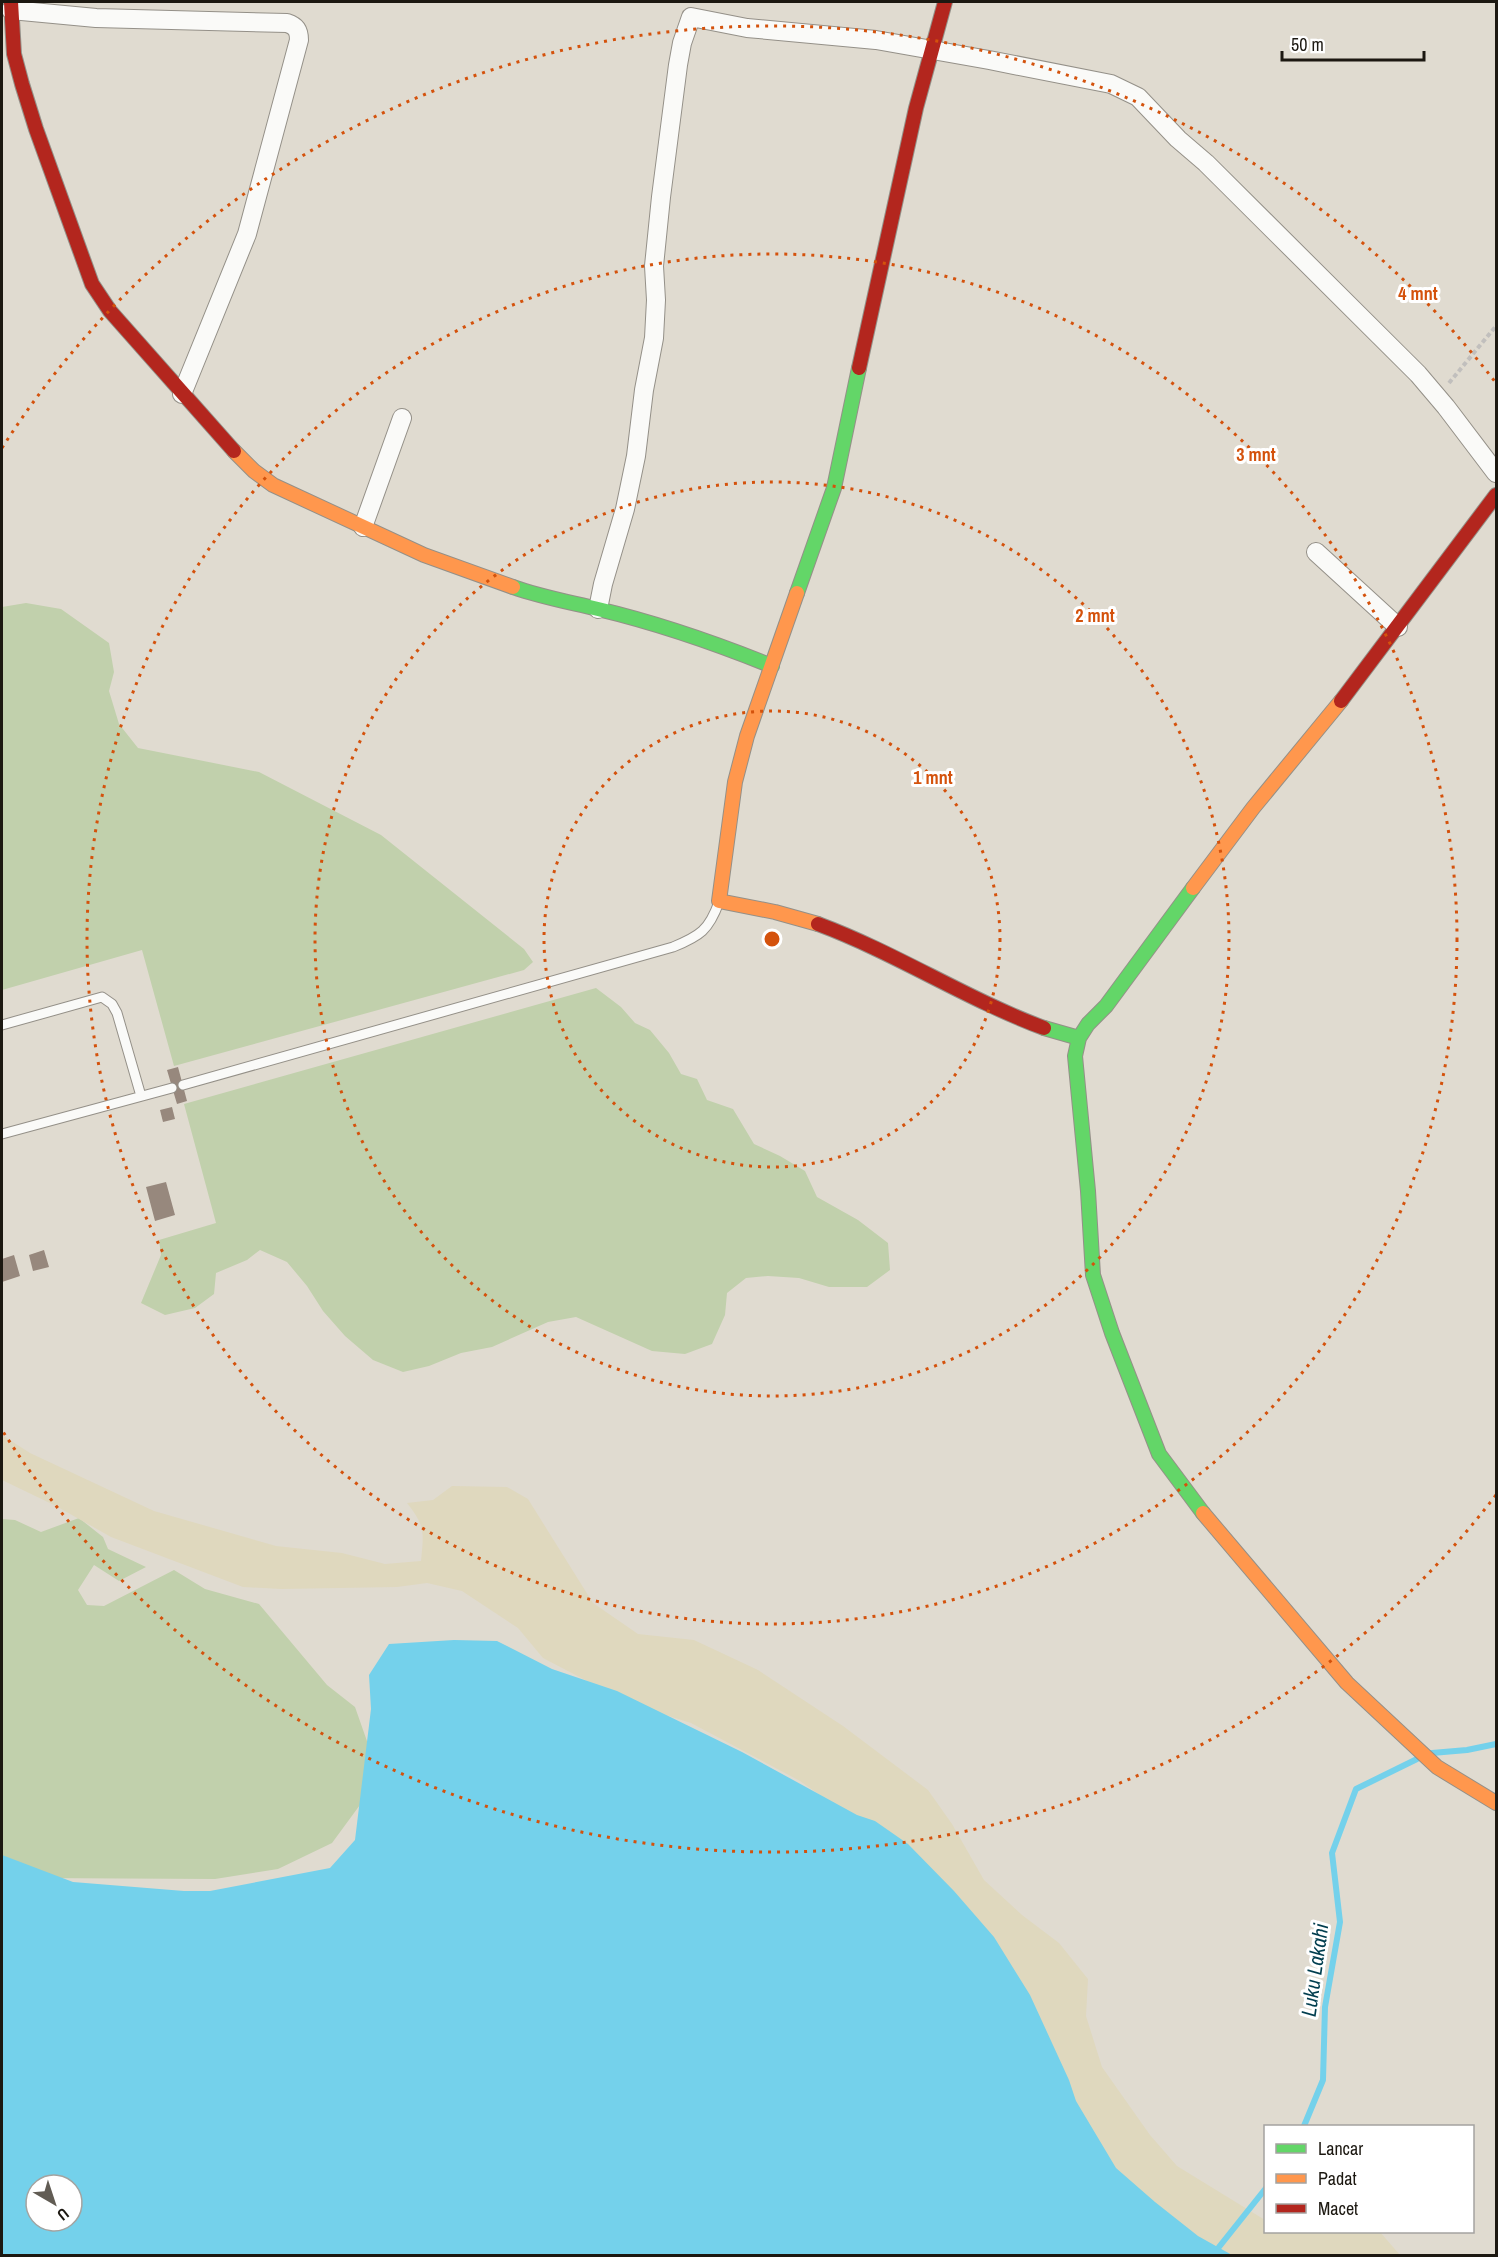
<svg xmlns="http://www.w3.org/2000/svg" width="1498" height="2257" viewBox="0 0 1498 2257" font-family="'Archivo Narrow',sans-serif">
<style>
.green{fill:#c1d0ac}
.sand{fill:#dfd8be}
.water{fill:#74d1eb;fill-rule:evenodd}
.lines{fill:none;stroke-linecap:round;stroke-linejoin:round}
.stream{stroke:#74d1eb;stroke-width:6}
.building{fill:#97887d}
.lane-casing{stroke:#949088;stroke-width:11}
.street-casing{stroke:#949088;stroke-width:20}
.fast-casing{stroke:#949088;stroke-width:16}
.slow-casing{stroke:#949088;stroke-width:16}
.jam-casing{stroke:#949088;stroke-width:16}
.path{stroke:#c1bfbd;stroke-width:4;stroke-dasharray:4.5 3;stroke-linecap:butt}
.lane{stroke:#fafaf8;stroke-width:9}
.street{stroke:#fafaf8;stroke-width:18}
.fast{stroke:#63d668;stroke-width:14}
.slow{stroke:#ff974d;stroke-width:14}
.jam{stroke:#b3261e;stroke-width:14}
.ring{fill:none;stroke:#d4520c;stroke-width:3;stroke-dasharray:3 6}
.labels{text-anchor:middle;stroke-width:6;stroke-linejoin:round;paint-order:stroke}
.water-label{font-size:21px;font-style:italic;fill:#003d4e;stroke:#fff}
.centre{fill:#d4520c;stroke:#fff;stroke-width:3}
.ring-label{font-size:18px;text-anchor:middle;font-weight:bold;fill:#d4520c;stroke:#fff;stroke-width:6;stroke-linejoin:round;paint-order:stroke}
</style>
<rect width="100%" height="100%" fill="#e0dbd0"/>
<path class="green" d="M26,603l35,6 48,34 5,29 -5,19 10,33 19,24 121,24 122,63 143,114 9,13 -9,8 -350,96 -32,-116 -140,40v-383z
M596,988l25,19 14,16 15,7 19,23 12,21 16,5 10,21 26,9 21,35 26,12 25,15 12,26 41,23 30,23 2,27 -23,17h-38l-30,-9 -31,-2 -22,2 -19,15 -2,22 -13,29 -27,10 -33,-3 -76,-34 -28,5 -56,25 -31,6 -32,13 -26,6 -30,-12 -28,-24 -22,-25 -16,-25 -20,-24 -27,-12 -13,10 -31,13 -2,21 -19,14 -30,7 -24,-12 20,-48 -2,-15 57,-17 -32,-119z
M79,1518l24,19 5,12 38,18 -27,14 -25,-16 -16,25 9,15 17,1 70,-36 31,19 54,15 68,81 28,22 13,37v50l-36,49 -54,26 -63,10 -184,-1 -29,-14v-345l13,1 26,12z"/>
<path class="sand" d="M2,1435l28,18 124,58 122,35 66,7 43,11 36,-3c3,-30 4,-35 -14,-58l26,-3 19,-14 55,1 21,12 65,104 45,31 56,6 64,30 85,56 85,64 24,34 32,56 38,35 37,28 29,36 -2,37 16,51 48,68 27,31 88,54 1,12h114l20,23h-266l-284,-439 -50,-35 -109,-58 -60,-19 -88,-46 -25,-30 -56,-37 -35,-8 -30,4 -116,2 -38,-2 -132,-50 -55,-31 -54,-26z"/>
<path class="water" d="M454,1640l43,1 55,28 65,22 125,61 115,63 18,6 33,23 46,47 40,46 36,58 39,85 7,21 40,67 39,34 43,34 34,19h-1230v-400l71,27 111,9h26l120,-23 25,-28 16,-131 -2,-34 20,-31zM36,2185h36v36h-36z"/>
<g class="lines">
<path class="stream" d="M1432,1753l35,-3 29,-6
M1304,2126l19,-46 2,-73 15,-85 -8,-69 24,-64 61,-30
M1219,2247l47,-59"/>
</g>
<path class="building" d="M178,1067l9,34 -10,3 -10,-34z
M172,1107l3,12 -12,3 -3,-12z
M166,1182l9,33 -20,6 -9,-34z
M44,1250l5,17 -16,4 -4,-16z
M14,1255l6,21 -18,6v-23z"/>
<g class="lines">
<g class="lane-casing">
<path id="lane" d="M2,1025l100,-28 10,7 5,9 24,83
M183,1085l490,-138c27,-11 36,-17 46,-45
M2,1134l170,-46"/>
</g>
<g class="street-casing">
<path id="street" d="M11,10l85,8 191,5c9,3 12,7 12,17l-52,194 -65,160
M363,527l39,-109
M1316,552l82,75
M598,609l5,-25 22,-75 11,-53 8,-66 10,-52 2,-38 -2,-34 7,-69 17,-132 4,-22 9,-26 56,11 129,12 113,20 122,24 27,13 40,42 28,24 212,211 28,33 50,66"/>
</g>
<g class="fast-casing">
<path id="fast" d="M513,587c28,10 56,15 85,22 59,14 117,34 174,57
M797,593l37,-105 25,-120
M1044,1028l35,10 9,-14 18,-18 87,-118
M1079,1038l-4,18 13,135 5,84 19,58 47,121 44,59"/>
</g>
<g class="slow-casing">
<path id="slow" d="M234,451l20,20 19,14 151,70 89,32
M797,593l-50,143 -12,46 -16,119 56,11 43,12
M1193,888l60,-80 88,-107
M1203,1513l144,170 90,84 59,36"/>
</g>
<g class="jam-casing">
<path id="jam" d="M11,2l3,52 8,30 14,45 56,155 18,27 124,140
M859,368l57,-260 29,-106
M1341,701l155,-206
M818,924c78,29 148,75 226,104"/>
</g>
<path class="path" d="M1449,383l47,-57"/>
<use href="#lane" class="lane"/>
<use href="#street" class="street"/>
<use href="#fast" class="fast"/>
<use href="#slow" class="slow"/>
<use href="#jam" class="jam"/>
</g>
<g class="ring">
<circle cx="772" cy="939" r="228"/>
<circle cx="772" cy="939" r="457"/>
<circle cx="772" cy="939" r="685"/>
<path d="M1496 1495A913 913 0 0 1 2 1430M2 448A913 913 0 0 1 1496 383"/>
</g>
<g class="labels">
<g class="water-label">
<text transform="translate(1315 1970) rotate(-82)" y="7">Luku Lakahi</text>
</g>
</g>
<circle cx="772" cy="939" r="9" class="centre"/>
<g class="ring-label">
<text x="1418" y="300">4 mnt</text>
<text x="1256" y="461">3 mnt</text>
<text x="1095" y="622">2 mnt</text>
<text x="933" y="784">1 mnt</text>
</g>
<rect width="1498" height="2257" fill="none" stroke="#1c1811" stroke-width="6"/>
<rect x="1264" y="2125" width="210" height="108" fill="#ffffff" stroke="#a4a3a0" stroke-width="1.5"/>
<rect x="1276" y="2144" width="30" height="9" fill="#63d668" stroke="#a4a3a0" stroke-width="1.5"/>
<text x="1318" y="2155" font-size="18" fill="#1c1811">Lancar</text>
<rect x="1276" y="2174" width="30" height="9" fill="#ff974d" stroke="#a4a3a0" stroke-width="1.5"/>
<text x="1318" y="2185" font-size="18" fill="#1c1811">Padat</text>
<rect x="1276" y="2204" width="30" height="9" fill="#b3261e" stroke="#a4a3a0" stroke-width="1.5"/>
<text x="1318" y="2215" font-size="18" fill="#1c1811">Macet</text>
<g transform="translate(54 2203) rotate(141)"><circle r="28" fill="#ffffff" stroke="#a4a3a0" stroke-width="1.5"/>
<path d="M0-4.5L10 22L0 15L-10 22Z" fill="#615c54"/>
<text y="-9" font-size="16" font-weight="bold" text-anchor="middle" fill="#1c1811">U</text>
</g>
<path d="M1282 51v9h142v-9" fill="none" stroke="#1c1811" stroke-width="3"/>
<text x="1291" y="51" font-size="18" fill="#1c1811" stroke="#ffffff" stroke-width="4.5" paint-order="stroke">50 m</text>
</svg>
